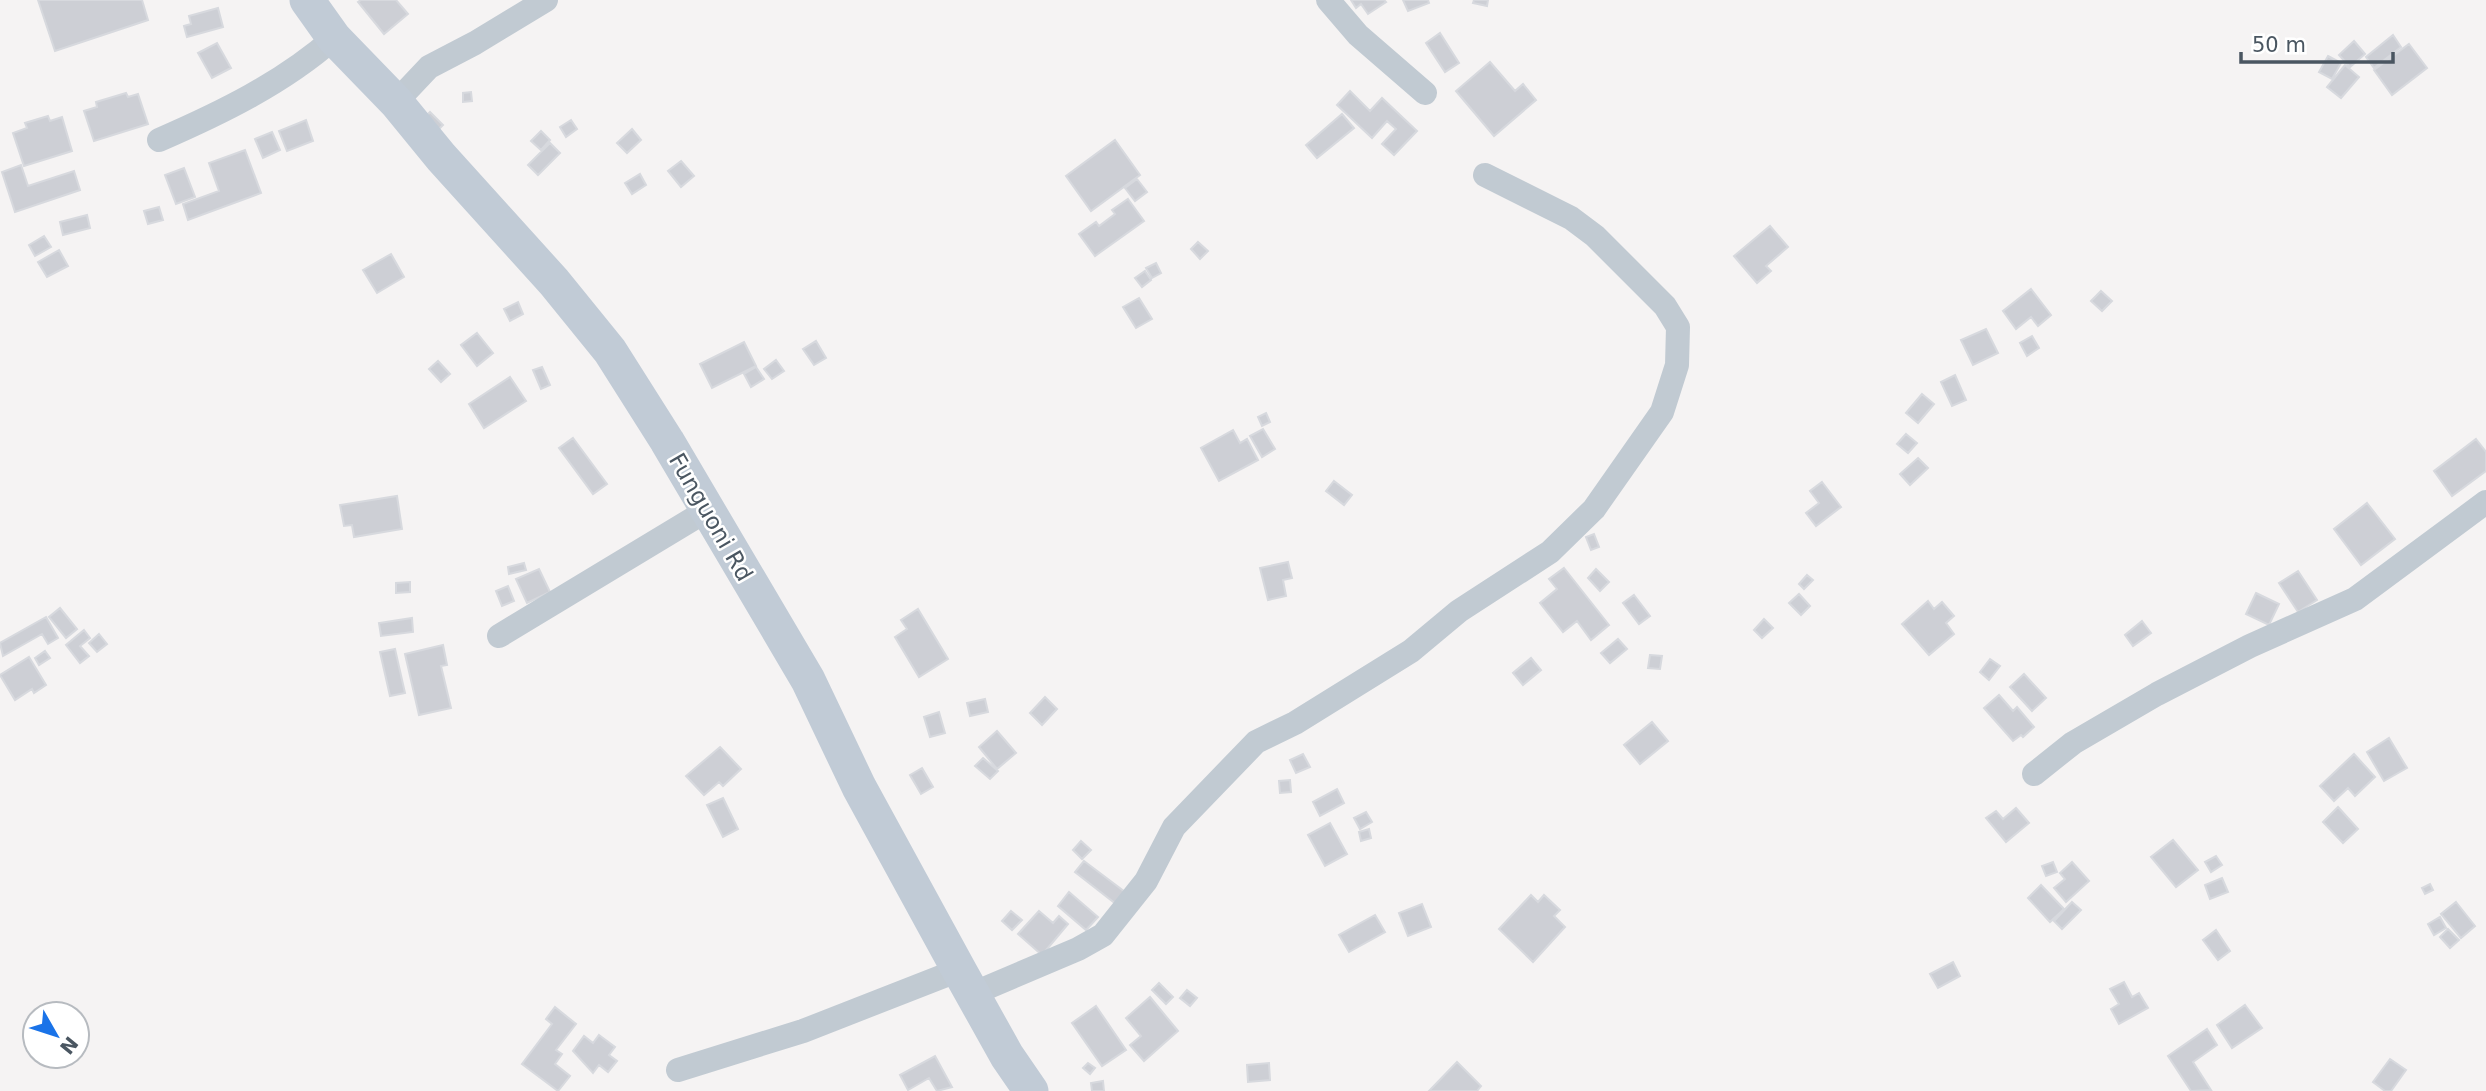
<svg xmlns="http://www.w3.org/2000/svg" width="2486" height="1091" viewBox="0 0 2486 1091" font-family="'DejaVu Sans',sans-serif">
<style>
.building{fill:#cdcfd5;stroke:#d7d9de;stroke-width:2}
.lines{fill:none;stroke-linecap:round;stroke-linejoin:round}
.street{stroke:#c1cad2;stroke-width:24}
.secondary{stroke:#c1cbd6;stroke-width:35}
.labels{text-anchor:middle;stroke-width:5;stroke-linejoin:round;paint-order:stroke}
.street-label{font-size:23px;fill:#4a5661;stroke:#fff}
</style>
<rect width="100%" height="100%" fill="#f5f3f3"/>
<path class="building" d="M38,0h104l6,20 -93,31z
M361,0h35l12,14 -24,20 -26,-32z
M1351,0h33l2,2 -18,12 -7,-10 -5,4z
M1403,0h25l1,3 -21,8z
M1474,0h14l-1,6 -14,-3z
M218,8l5,19 -36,10 -3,-11 7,-2 -2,-8z
M1440,33l19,30 -14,9 -19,-29z
M2393,35l8,12 -27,21 -8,-11z
M2354,41l11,13 -15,13 -11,-12z
M217,43l14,25 -19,10 -14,-25z
M2409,44l18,24 -35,27 -18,-25z
M2328,56l13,7 -9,16 -13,-7z
M1490,62l25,29 8,-7 13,16 -42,36 -38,-45z
M2345,65l14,12 -18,21 -14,-11z
M1350,91l20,20 12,-13 35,33 -23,24 -12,-11 14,-15 -9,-8 -15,17 -35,-33z
M471,92l1,9 -9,1v-9z
M126,93l2,4 10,-3 10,30 -54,17 -10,-30 13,-4 -1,-5z
M430,112l13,13 -11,11 -13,-13z
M1342,114l12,14 -37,30 -11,-13z
M48,116l2,5 12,-4 10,34 -48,15 -11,-33 14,-5 -2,-5z
M306,120l7,21 -26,10 -8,-20z
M571,120l6,9 -11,8 -6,-10z
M632,129l9,11 -14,13 -10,-10z
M541,131l9,9 -9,10 -10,-9z
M272,132l8,18 -17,8 -8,-19z
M1115,140l25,35 -49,36 -25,-35z
M550,143l10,10 -22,22 -10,-10z
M245,150l16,43 -73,27 -5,-16 36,-13 -10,-28z
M681,161l13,15 -13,11 -13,-16z
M21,165l7,21 46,-15 6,19 -65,22 -13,-40z
M184,168l11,29 -19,7 -11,-29z
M640,174l6,11 -14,9 -7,-11z
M1137,179l10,13 -12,9 -10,-13z
M1128,199l16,22 -49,35 -16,-22 17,-12 3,4 16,-12 -3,-4z
M159,207l4,13 -15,4 -4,-13z
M87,215l3,13 -27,7 -3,-13z
M1770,226l18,21 -22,19 5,5 -14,12 -23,-27z
M44,236l7,11 -16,9 -6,-11z
M1198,242l10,9 -8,8 -9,-10z
M59,250l9,16 -21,11 -9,-15z
M391,254l13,23 -27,16 -14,-23z
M1156,263l5,10 -9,5 -6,-10z
M1145,271l6,9 -9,7 -7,-9z
M2031,289l20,26 -13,11 -7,-9 -15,12 -13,-18z
M2101,291l11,10 -10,10 -11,-10z
M1139,298l13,21 -16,9 -13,-21z
M518,302l5,12 -13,7 -6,-12z
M1986,329l12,24 -25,12 -12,-25z
M477,333l16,20 -16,13 -16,-21z
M2032,336l7,12 -12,8 -7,-13z
M816,341l10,17 -12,7 -11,-16z
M744,342l12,24 -44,22 -12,-24z
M776,360l8,11 -12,8 -8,-10z
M438,361l12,13 -9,8 -12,-13z
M542,367l8,18 -9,4 -8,-19z
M756,367l8,12 -13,8 -7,-13z
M1955,375l11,25 -14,6 -11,-24z
M510,377l16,24 -42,27 -15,-24z
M1922,394l12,10 -16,19 -12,-10z
M1266,413l4,9 -8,4 -4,-9z
M1263,429l12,20 -13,8 -12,-21z
M1233,430l7,13 7,-4 11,21 -39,21 -18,-33z
M1906,434l11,9 -9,10 -11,-9z
M573,438l34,46 -14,10 -34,-46z
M2476,439l10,13v19l-34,25 -18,-25z
M1918,458l10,10 -18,17 -10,-11z
M1334,481l18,14 -8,10 -18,-14z
M1822,482l19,25 -25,19 -10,-13 13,-10 -9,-12z
M397,496l5,33 -48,8 -2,-12 -8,1 -4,-21z
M2367,503l28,36 -34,26 -27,-36z
M1594,534l5,13 -8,3 -5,-13z
M1288,562l4,16 -9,2 3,16 -18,4 -8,-32z
M524,563l2,7 -17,4 -1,-7z
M1564,568l45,57 -18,15 -14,-19 -14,11 -23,-29 17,-14 -8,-10z
M539,569l11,23 -23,11 -11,-24z
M1596,569l13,13 -9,9 -12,-13z
M2298,571l19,29 -19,12 -19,-29z
M1807,575l6,5 -9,9 -5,-5z
M410,582v10l-14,1v-10z
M508,586l6,15 -12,5 -6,-15z
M2256,593l23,11 -10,21 -23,-11z
M1799,594l11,12 -9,9 -12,-12z
M1634,595l16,21 -11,8 -16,-21z
M1928,601l6,8 8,-7 12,14 -8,7 8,11 -25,21 -27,-31z
M60,608l17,21 -11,9 -17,-21z
M918,609l30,50 -29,18 -24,-40 12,-8 -6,-9z
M46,617l12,21 -10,6 -6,-10 -39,22 -3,-13z
M412,618l1,14 -32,4 -2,-13z
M1764,619l9,9 -11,10 -8,-8z
M2142,621l9,12 -18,13 -8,-11z
M84,630l6,8 -10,8 9,10 -9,7 -14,-18z
M99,634l8,10 -10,8 -8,-9z
M1618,639l9,10 -17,14 -9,-10z
M443,645l4,20 -6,1 10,42 -32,7 -14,-61z
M395,649l10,44 -15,3 -10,-44z
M45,651l5,7 -11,7 -4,-7z
M1650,655l12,1 -2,13 -12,-1z
M29,657l17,28 -12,8 -2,-4 -17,11 -15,-25z
M1531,658l10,12 -18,15 -10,-12z
M1990,659l10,7 -11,14 -9,-8z
M2024,674l22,24 -14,13 -22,-24z
M1999,695l14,16 4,-4 17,20 -11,10 -2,-2 -8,6 -29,-33z
M1045,697l12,12 -15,16 -12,-12z
M985,699l3,13 -18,4 -3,-13z
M939,712l6,21 -15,4 -6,-20z
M1652,722l16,19 -28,23 -16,-19z
M997,731l19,22 -19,16 -18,-22z
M2389,738l18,30 -23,13 -17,-29z
M720,747l21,22 -18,17 -4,-4 -15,13 -18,-19z
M1303,754l7,13 -14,6 -6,-13z
M2354,754l21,23 -20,19 -7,-8 -14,13 -14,-15z
M983,758l15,13 -8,8 -15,-13z
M922,768l11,19 -12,7 -11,-19z
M1290,780l1,12 -11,1 -1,-12z
M1337,789l7,14 -24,13 -7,-14z
M723,798l15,31 -15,8 -16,-32z
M2338,807l20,22 -15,14 -20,-21z
M2016,808l13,15 -23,19 -20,-24 10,-7 7,8z
M1366,812l6,10 -12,7 -6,-11z
M1330,823l17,31 -22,12 -17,-31z
M1369,829l2,9 -10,3 -2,-9z
M2173,840l25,30 -22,17 -25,-30z
M1081,841l10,9 -9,9 -9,-9z
M2216,856l6,9 -11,7 -6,-10z
M1084,861l41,31 -9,12 -41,-32z
M2053,862l4,10 -11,4 -4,-10z
M2072,862l17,19 -23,21 -12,-14 11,-9 -5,-6z
M2222,878l6,14 -18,7 -5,-14z
M2430,884l3,6 -8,4 -3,-6z
M2041,885l23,24 -14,13 -22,-24z
M1069,892l29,25 -12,13 -28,-24z
M1531,895l7,7 6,-7 16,15 -6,6 11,11 -32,35 -34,-33z
M2072,902l9,8 -19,19 -8,-8z
M2456,902l19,24 -14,12 -20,-24z
M1422,904l9,23 -23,9 -9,-23z
M1011,911l11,9 -10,10 -10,-9z
M1039,911l14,12 6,-7 9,8 -26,31 -24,-21z
M1375,915l10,17 -36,20 -10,-17z
M2440,917l6,11 -12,7 -6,-11z
M2448,929l11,11 -9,8 -10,-11z
M2216,930l14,21 -12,9 -15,-20z
M1953,962l7,14 -22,12 -8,-14z
M2124,982l8,15 7,-4 9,15 -29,16 -8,-15 8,-5 -9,-15z
M1159,983l14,14 -7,7 -14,-14z
M1187,990l10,8 -7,8 -10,-8z
M1150,997l28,34 -34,30 -14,-16 11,-9 -15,-18z
M2245,1005l17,23 -30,20 -15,-23z
M1096,1006l30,44 -24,16 -30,-43z
M555,1007l21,17 -20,26 6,4 -7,10 15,12 -12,15 -36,-27 30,-40 -6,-5z
M2207,1029l10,16 -24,17 18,28 -20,1 -23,-35z
M599,1035l16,12 -6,8 8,6 -9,11 -9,-7 -6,8 -20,-22 11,-15 9,7z
M935,1056l17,31 -15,4 -8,-13 -21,12 -8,-15z
M2390,1059l16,11 -15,21h-6l-12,-9z
M1457,1062l24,24 -4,5h-48z
M1088,1063l7,5 -5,6 -7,-6z
M1269,1063l1,17 -22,2 -1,-17z
M1103,1081l1,10h-12l-1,-8z"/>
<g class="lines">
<path class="street" d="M1328,0l30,35 67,58
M396,102l33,-35 46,-24 71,-43
M159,140c62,-27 124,-57 175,-102
M499,636l207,-125
M2034,774l39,-31 84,-49 93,-48 105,-47 131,-97
M972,994l106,-45 25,-14 43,-54 28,-54 82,-85 39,-19 116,-72 48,-40 91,-59 44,-43 68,-97 15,-47 1,-38 -13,-21 -70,-70 -24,-18 -86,-43
M678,1070l125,-39 156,-61"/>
<path class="secondary" d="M307,0l27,38 62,64 45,55 113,125 56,69 57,90 141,239 51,107 100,183 48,86 24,35"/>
</g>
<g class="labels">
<g class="street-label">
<text transform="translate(711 517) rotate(60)" y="8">Funguoni Rd</text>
</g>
</g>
<g transform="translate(56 1035) rotate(129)"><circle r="33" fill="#ffffff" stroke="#b7bbc0" stroke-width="2"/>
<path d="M0-5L12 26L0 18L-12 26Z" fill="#1a73e8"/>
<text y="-10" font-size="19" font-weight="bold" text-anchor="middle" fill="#4a5661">N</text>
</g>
<path d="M2241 52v10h152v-10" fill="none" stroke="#4a5661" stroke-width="3.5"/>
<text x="2252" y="52" font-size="21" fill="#4a5661" stroke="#ffffff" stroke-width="5" paint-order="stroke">50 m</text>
</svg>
